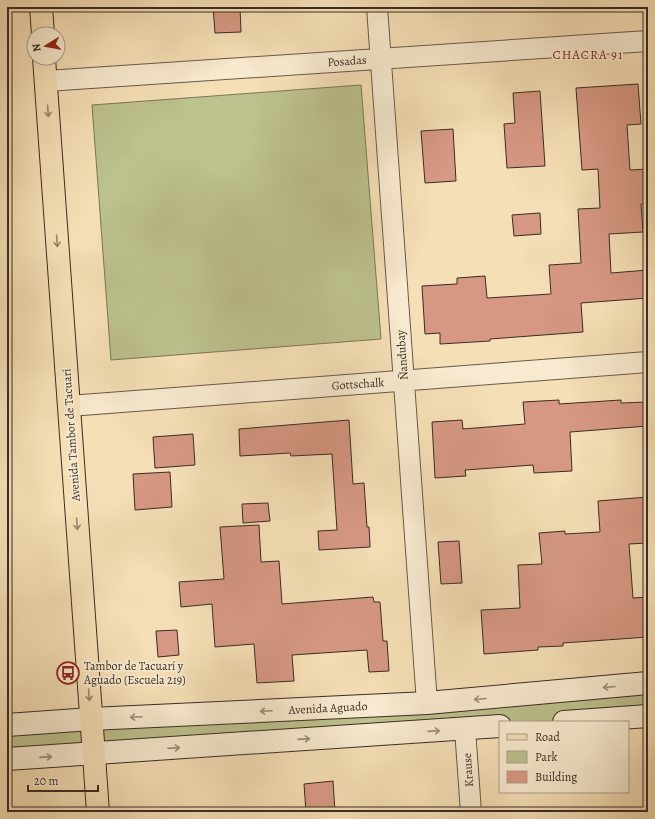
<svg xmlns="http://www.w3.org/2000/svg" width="655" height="819" viewBox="0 0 655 819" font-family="Alegreya,serif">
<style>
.green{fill:#bcc18d;stroke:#7c7658}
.building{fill:#d79883;stroke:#3b2c24}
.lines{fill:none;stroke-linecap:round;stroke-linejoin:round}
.street-casing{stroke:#6a5948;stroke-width:22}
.secondary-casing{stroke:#3b2c24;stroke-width:24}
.primary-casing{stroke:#3b2c24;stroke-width:24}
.street{stroke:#f8ead0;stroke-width:20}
.secondary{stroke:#f8ead0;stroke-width:22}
.primary{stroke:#f5dfb6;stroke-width:22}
.oneway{stroke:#98866d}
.oneway2{stroke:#9a8b7a}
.labels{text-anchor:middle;stroke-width:3.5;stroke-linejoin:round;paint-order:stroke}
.street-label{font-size:12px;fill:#3b2c24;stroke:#f8ead0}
.poi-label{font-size:12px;fill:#3b2c24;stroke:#f8ead0;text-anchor:start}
.neighbourhood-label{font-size:13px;letter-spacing:1px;fill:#7a1f14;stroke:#f8ead0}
</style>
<rect width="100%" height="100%" fill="#f5dfb6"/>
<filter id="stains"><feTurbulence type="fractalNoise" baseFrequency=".005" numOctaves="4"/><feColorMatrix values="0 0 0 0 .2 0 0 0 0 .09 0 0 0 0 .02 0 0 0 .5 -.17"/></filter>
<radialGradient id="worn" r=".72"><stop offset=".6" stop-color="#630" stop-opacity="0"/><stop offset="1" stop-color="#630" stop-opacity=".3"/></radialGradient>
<path class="green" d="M361,85l20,254 -270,21 -19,-255z
M648,688v27l-107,7h-41l-493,37v-27z"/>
<path class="building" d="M213,7h27l1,25 -26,1z
M638,84l3,40 -14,1 3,45 18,-1v35h-7l2,28 -34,2 2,39 37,-3v28l-67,5 2,29 -93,7v2l-50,3v-11l-15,1 -3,-48 35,-2v-6l28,-2 2,22 64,-4 -2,-29 32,-2 -3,-54 22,-1 -2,-39 -16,1 -6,-82z
M540,91l5,75 -38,2 -3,-44 11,-1 -2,-30z
M453,129l3,52 -31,2 -4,-52z
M540,213l1,21 -27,2 -2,-21z
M559,400v4l62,-4v3l27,-1v24l-78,6 2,39 -38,2 -1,-8 -68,5 1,6 -31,2 -3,-56 30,-2 1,9 62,-5 -2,-22z
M349,420l4,64 11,-1 3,44h2l1,18v2l-51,3 -1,-19 19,-1 -5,-76 -41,2 -1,-3 -50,3 -1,-27z
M193,434l2,31 -40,3 -2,-31z
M170,472l2,35 -37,3 -2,-36z
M648,497v46l-19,1 4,54 15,-1v40l-85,6v3l-25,1v3l-54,4 -3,-44 39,-2 -2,-43 24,-1 -3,-31 26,-2v3l35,-2 -2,-31z
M268,503l2,18 -27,2 -1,-19z
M259,525l2,37 18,-1 3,43 91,-7 1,5h6l3,39h4l2,30 -20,1 -2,-22 -75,5 2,26 -37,2 -3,-39 -39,3 -3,-43 -31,3 -2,-25 45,-3 -4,-52z
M459,541l3,42 -21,1 -3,-42z
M177,630l2,25 -21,2 -2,-26z
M333,781l2,31h-29l-2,-28z"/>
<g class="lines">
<g class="street-casing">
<path id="street" d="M377,7l50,696
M46,81l602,-40
M69,406l579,-44
M465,729l6,83"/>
</g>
<g class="secondary-casing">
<path id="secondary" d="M564,722l84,-6
M7,725l84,-6 336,-16 221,-20
M7,759l493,-33"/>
</g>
<g class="primary-casing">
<path id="primary" d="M41,7l2,27
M44,58l54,754"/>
</g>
<use href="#street" class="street"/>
<use href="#secondary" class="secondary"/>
<use href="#primary" class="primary"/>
</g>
<defs><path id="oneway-shaft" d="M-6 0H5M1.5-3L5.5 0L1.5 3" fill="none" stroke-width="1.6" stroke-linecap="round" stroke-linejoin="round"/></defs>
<g class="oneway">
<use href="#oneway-shaft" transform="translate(48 111) rotate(86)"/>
<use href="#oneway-shaft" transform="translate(57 241) rotate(86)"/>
<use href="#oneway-shaft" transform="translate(77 524) rotate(86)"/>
<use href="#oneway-shaft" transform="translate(89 695) rotate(86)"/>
</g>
<g class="oneway2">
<use href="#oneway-shaft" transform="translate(609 687) rotate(175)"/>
<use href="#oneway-shaft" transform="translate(480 699) rotate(175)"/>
<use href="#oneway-shaft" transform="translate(266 711) rotate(177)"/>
<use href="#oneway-shaft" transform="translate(136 717) rotate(177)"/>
<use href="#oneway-shaft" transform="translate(434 731) rotate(-4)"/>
<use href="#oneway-shaft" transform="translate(304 739) rotate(-4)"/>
<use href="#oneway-shaft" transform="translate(174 748) rotate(-4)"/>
<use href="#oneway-shaft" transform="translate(46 757) rotate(-4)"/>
</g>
<defs>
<g id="bus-ring" transform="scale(1.15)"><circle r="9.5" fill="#f8ead0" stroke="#8f2418" stroke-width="1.5"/><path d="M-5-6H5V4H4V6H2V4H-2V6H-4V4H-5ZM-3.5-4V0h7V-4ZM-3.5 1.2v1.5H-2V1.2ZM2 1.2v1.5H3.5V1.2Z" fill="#8f2418"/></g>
</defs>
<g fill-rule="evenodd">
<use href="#bus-ring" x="68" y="673"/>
</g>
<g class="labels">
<g class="street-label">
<text transform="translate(347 61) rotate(-4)" y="4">Posadas</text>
<text transform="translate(402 355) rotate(-94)" y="4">Ñandubay</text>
<text transform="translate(358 384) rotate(-4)" y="4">Gottschalk</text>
<text transform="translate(71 435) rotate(-94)" y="4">Avenida Tambor de Tacuarí</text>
<text transform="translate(328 708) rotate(-3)" y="4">Avenida Aguado</text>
<text transform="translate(468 770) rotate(-94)" y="4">Krause</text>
</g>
<g class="poi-label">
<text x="84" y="670">Tambor de Tacuarí y<tspan x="84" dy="14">Aguado (Escuela 219)</tspan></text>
</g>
<g class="neighbourhood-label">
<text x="588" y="59">CHACRA 91</text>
</g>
</g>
<rect width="655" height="819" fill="none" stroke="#f5dfb6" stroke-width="24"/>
<rect x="8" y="8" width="639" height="803" fill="none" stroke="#3b2c24" stroke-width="2"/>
<rect x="12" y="12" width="631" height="795" fill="none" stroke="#3b2c24"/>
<rect x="499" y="721" width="130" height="72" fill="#f8ead0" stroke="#ac9e8b"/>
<rect x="507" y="734" width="20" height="6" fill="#f5dfb6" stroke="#ac9e8b"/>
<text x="535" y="741" font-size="12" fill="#3b2c24">Road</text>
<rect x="507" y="751" width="20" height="12" fill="#bcc18d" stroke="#ac9e8b"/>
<text x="535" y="761" font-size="12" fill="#3b2c24">Park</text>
<rect x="507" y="771" width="20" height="12" fill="#d79883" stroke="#ac9e8b"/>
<text x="535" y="781" font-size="12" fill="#3b2c24">Building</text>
<g transform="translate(46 46) rotate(259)"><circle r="19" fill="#f8ead0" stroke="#ac9e8b"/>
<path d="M0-3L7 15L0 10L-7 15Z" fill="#8f2418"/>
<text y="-6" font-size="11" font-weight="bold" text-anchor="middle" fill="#3b2c24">N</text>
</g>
<path d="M28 785v6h70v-6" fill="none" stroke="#3b2c24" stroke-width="2"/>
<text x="34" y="785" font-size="12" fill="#3b2c24" stroke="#f8ead0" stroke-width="3" paint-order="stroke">20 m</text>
<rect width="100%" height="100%" filter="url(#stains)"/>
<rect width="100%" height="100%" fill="url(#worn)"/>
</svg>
